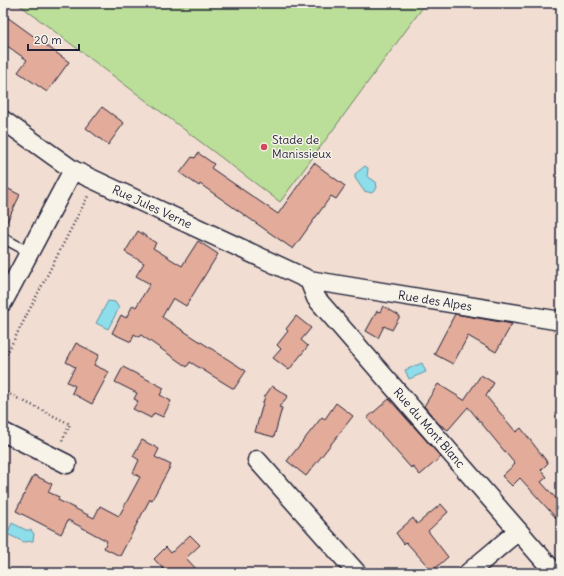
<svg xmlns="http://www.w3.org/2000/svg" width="564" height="576" viewBox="0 0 564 576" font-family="Delius,sans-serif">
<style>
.green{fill:#bbde98;stroke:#6e806a}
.water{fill:#8dddea;stroke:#6292a4}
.building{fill:#e2ab9a;stroke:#22223b}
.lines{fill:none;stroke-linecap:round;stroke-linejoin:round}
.lane-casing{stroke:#22223b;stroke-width:12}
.street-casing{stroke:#22223b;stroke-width:21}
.path{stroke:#22223b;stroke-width:2.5;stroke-dasharray:1 3;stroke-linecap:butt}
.lane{stroke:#f7f3e8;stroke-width:9}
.street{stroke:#f7f3e8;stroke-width:18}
.poi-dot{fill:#d1495b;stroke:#f7f3e8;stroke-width:1.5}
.labels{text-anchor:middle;stroke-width:3;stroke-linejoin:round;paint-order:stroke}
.poi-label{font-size:12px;fill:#22223b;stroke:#f7f3e8;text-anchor:start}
.street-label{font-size:12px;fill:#22223b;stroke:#f7f3e8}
</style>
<rect width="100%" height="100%" fill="#f1ddd1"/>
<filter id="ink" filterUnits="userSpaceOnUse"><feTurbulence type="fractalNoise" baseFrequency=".025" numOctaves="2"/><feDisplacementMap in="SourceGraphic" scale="8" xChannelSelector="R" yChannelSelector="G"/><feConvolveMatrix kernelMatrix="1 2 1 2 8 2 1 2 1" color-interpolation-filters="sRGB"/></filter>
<g filter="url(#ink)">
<path class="green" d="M17,3h409l-146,199z"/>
<g class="water">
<path d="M365,166l3,2 -1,8 9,6 1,6 -5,5 -8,-2 -9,-13v-4z"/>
<path d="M108,301l7,1 4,6 -11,21 -12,-6z"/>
<path d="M422,363l4,9 -17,7 -4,-9z"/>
<path d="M12,523l14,7h5l3,4 -1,7 -9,1 -17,-8z"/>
</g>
<g class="building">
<path d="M3,14l66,48 -22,30 -29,-20 9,-12 -24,-17z"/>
<path d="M102,107l22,16 -16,22 -22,-17z"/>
<path d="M198,153l16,11 -3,4 67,46 36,-51 31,23 -9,13 -5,-3 -38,53 -93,-65 -1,2 -19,-13 12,-16 3,1z"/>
<path d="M3,186l17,9 -17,35z"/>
<path d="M138,231l18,12 -3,5 29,18 16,-25 20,13 -32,52 -13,-8 -11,19 84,54 -12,18 -44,-27 -3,5 -46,-32 -2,2 -5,-3 -3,8 -19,-9 9,-18 5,3 7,-13 3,2 14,-23 -14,-8 8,-13 -19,-11z"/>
<path d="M383,306l17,10 -8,14 -8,-4 -6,12 -12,-7 11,-20 3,1z"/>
<path d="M455,314l57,10 -16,28 -28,-16 -15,28 -19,-10z"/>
<path d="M296,316l15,12 -10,12 7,6 -19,24 -16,-12 8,-9 -4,-4 11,-14 -2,-2z"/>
<path d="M76,343l23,12 -5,10 15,7 -17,32 -20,-11 3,-7 -8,-4 8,-15 -9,-5z"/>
<path d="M123,367l41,21 -4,7 11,6 -8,16 -9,-4 -3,5 -18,-9 5,-8 -4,-2 3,-6 -22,-11z"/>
<path d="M481,375l13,8 -8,13 30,36 5,-4 27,35 -7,7 6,7 -6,5 20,22v12l-4,3 -37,-41 -8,8 -10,-10 13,-12 -47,-57 -20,23 -9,-6 -15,-18 14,-22 26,16z"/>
<path d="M272,386l16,10 -9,11 3,1 -8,29 -19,-5 10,-36z"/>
<path d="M389,399l52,58 -21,18 -8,-9 -1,2 -44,-50z"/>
<path d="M336,403l17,13 -47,60 -19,-15 35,-44 3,2z"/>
<path d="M142,440l17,9 -4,8 16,8 -19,35 -2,-1 -30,57 -16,-8 3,-7 -39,-21 -7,14 -45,-23 18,-36 18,9 -4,8 11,5 -1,3 36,18 6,-12 19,10 21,-39 -7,-4 6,-13 -6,-4z"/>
<path d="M441,504l7,8 -20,19 20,26 -16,14 -26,-29 -2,2 -8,-11 17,-15 4,6z"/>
<path d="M190,535l10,10 -14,13 14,15h-33l-13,-14 12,-12 5,6z"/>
</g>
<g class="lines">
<g class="lane-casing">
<path id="lane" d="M3,238l26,14"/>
</g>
<g class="street-casing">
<g id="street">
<path d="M3,120l70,50 236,110 252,41"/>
<path d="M309,280l7,18 239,275"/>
<path d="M3,302l70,-132"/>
<path d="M3,432l64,32"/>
<path d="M257,460l100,113"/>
<path d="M468,573l50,-42"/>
</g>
</g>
<g class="path">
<path d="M3,361l85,-165"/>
<path d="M3,391l67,33 -9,19"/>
</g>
<use href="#lane" class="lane"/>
<use href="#street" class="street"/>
</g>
</g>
<circle class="poi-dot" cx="264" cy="147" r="4"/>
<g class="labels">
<g class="poi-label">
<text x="272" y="144">Stade de<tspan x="272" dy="14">Manissieux</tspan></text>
</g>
<g class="street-label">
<text transform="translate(152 207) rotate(25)" y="4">Rue Jules Verne</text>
<text transform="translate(435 301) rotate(9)" y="4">Rue des Alpes</text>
<text transform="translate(429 428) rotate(49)" y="4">Rue du Mont Blanc</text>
</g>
</g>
<rect width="564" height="576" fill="none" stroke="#f7f3e8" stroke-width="16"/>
<rect x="8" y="8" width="548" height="560" fill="none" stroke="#22223b" stroke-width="1.5" filter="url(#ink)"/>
<path d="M28 44v6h51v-6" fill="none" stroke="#22223b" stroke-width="2"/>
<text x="34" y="44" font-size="12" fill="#22223b" stroke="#f7f3e8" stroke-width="3" paint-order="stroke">20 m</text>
</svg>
